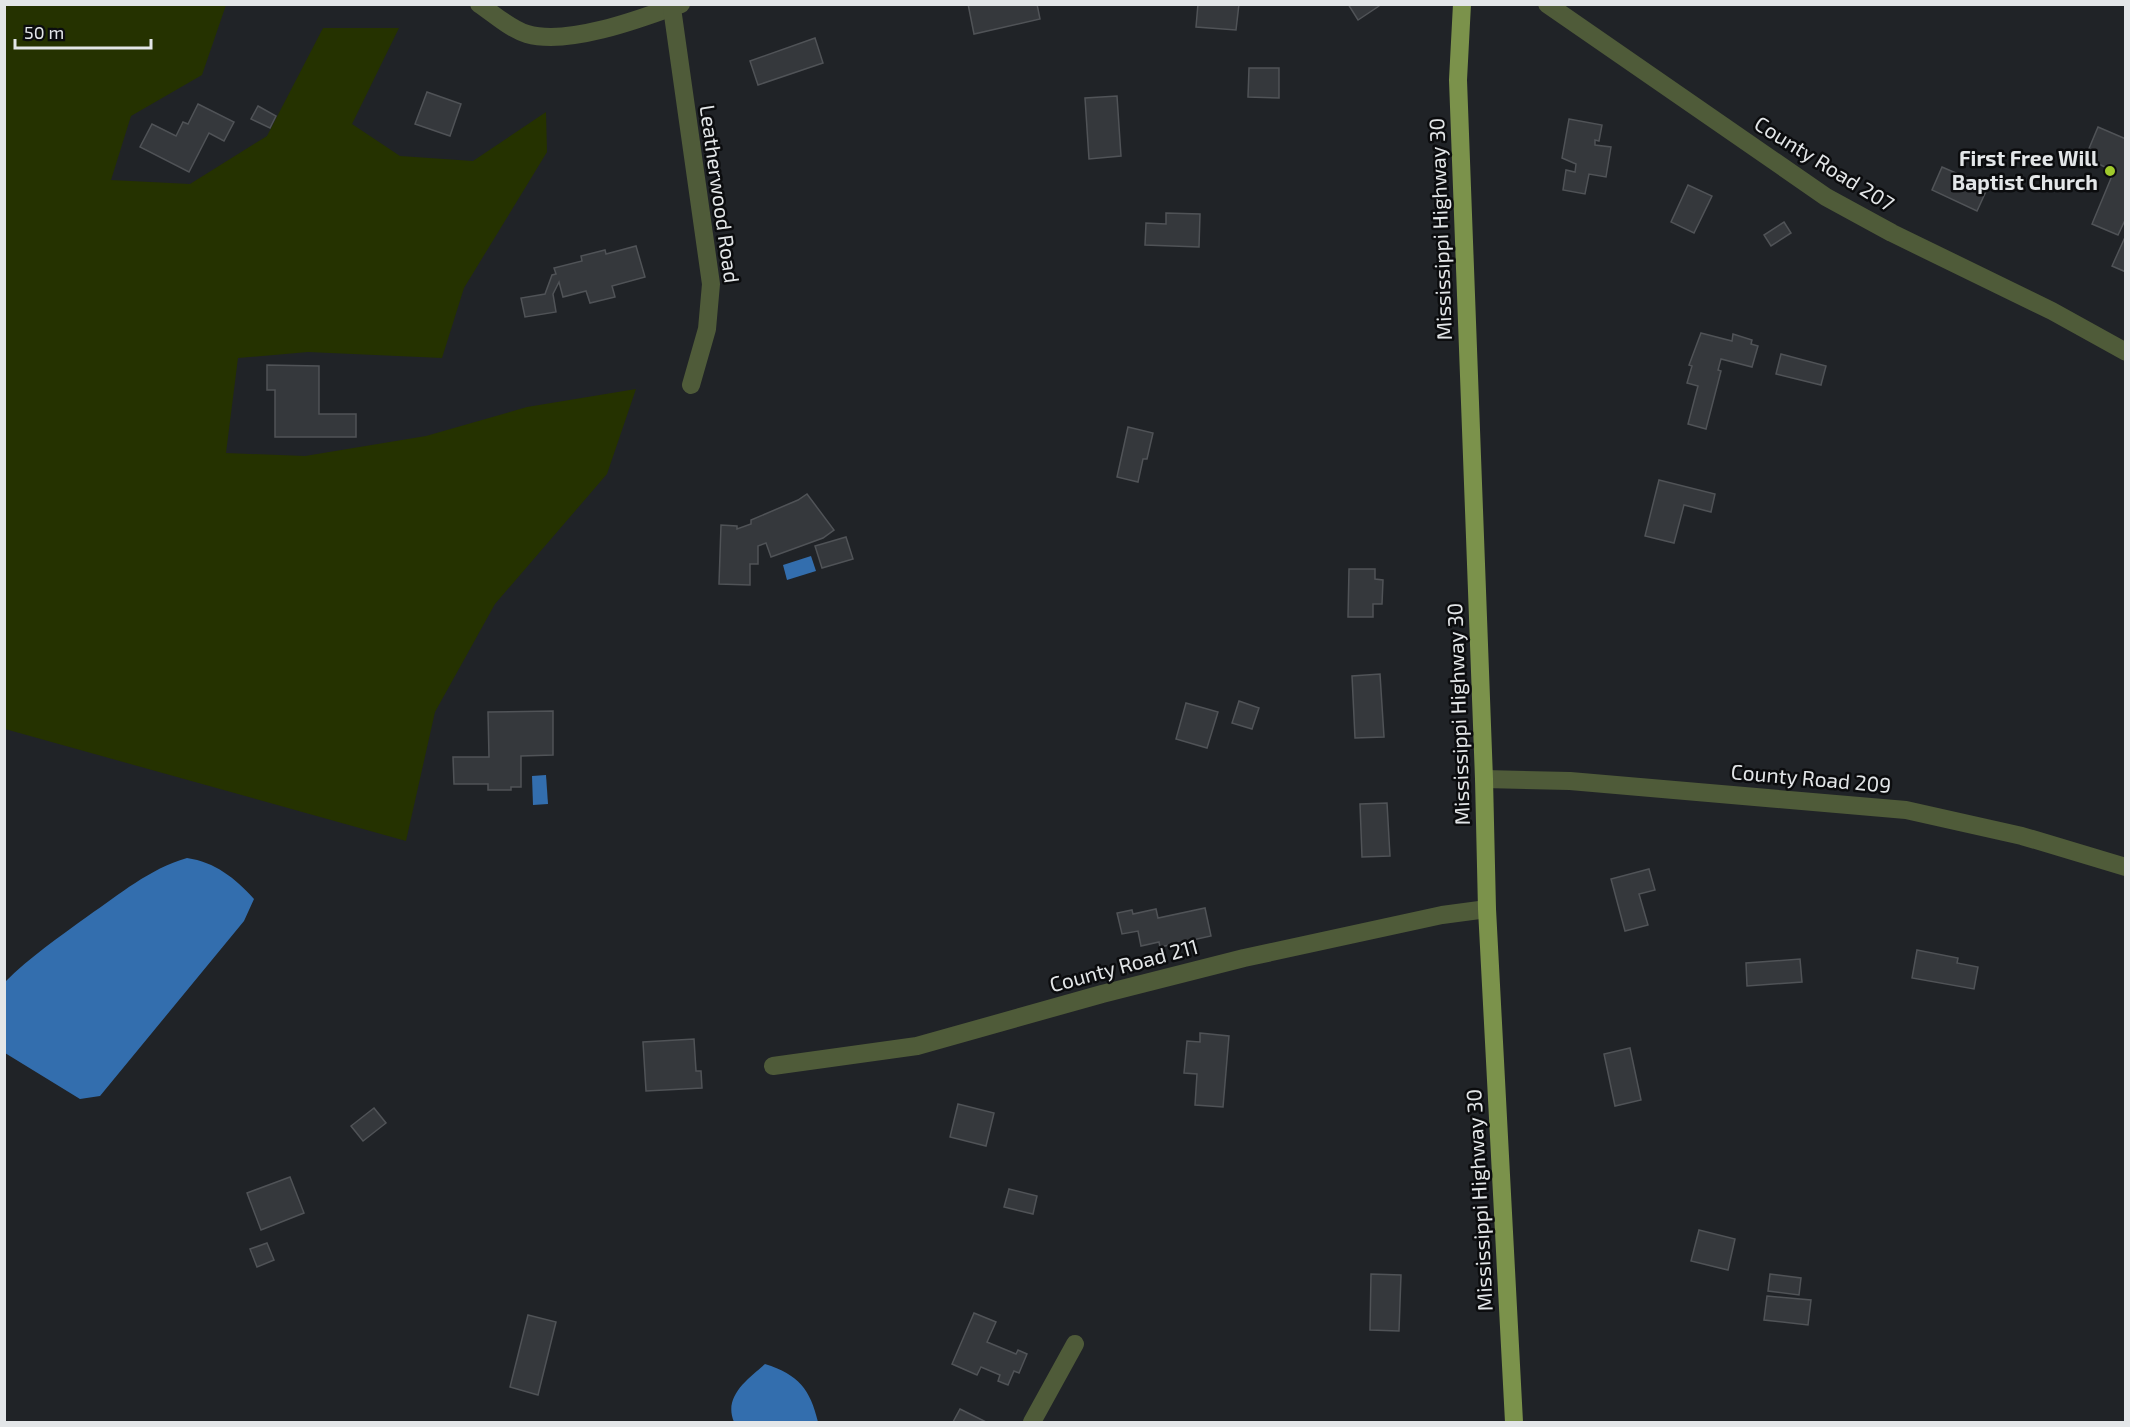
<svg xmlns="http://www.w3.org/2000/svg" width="2130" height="1427" viewBox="0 0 2130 1427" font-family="'Exo 2',sans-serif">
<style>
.green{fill:#253200}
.water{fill:#336eae}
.building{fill:#35383c;stroke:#505357;stroke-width:1.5}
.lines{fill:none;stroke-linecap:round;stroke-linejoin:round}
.minor{stroke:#4f5b39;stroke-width:18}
.major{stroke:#7b924b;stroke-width:18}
.poi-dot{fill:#a0ca2c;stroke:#0b0c0e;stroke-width:2}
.labels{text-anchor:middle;stroke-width:5;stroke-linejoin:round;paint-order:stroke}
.poi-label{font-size:21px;font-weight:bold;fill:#e3e6e8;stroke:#0b0c0e;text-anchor:end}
.street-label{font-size:21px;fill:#e3e6e8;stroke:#0b0c0e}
</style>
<rect width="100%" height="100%" fill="#202327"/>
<path class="green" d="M4,5h222l-24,70 -71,41 -20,64 79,4 77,-48 56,-108h76l-47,96 48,32 73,5 73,-49 1,40 -83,136 -22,70 -134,-6 -70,6 -12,95 79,3 121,-20 101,-29 109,-18 -29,85 -112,130 -60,108 -29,129 -401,-112z"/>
<g class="water">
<path d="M811,556l5,15 -29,9 -4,-15z"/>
<path d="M546,775l2,29 -15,1 -1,-29z"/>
<path d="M187,858c28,4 48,20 67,41l-10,22 -144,175 -20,3 -75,-46v-71c25,-25 54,-45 83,-66 32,-22 61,-47 99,-58z"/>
<path d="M765,1364c34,11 45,25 53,58h-84c-11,-26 14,-43 31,-58z"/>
</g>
<g class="building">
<path d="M968,4h69l3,15 -66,15z"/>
<path d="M1198,4h41l-3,26 -40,-3z"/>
<path d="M1348,4h30l1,2 -21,14z"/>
<path d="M815,38l8,25 -65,22 -8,-24z"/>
<path d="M1249,68h30v30l-31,-1z"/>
<path d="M427,92l34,12 -11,32 -35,-12z"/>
<path d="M1117,96l4,60 -32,3 -4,-61z"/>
<path d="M198,104l36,18 -10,19 -15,-8 -20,39 -49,-25 12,-23 24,12 7,-14 5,2z"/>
<path d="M258,106l18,10 -6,12 -19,-9z"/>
<path d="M1569,119l33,6 -3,16 -4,-1v5l16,2 -5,30 -17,-3 -4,20 -22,-4 3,-20 9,2 1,-8 -14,-6z"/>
<path d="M2098,127l28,12v79l-8,17 -26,-11 22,-53 -29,-13z"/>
<path d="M1942,167l46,20 -11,24 -45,-21z"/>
<path d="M1688,185l24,11 -18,37 -23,-11z"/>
<path d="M1166,213l34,1 -1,33 -54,-2 1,-22 20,1z"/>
<path d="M1784,222l7,11 -20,13 -7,-11z"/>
<path d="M2126,235v37l-14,-6z"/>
<path d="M636,246l9,31 -33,9 3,11 -25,6 -4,-12 -23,6 -4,-15 -6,12 3,18 -31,5 -4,-19 24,-4 7,-19 4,-1 -2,-6 28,-7 -1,-5 24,-6 1,4z"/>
<path d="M1701,333l31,8 1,-7 19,6 -1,4 7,2 -6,21 -31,-8 -3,11 3,1 -15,58 -18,-5 10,-38 -11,-3 5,-17 -3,-1z"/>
<path d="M1781,354l45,12 -5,19 -45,-11z"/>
<path d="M267,365l52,1v48h37v23h-81v-47h-8z"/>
<path d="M1128,427l25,6 -6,26h-4l-5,23 -21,-5z"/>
<path d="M1659,480l56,14 -4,18 -27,-7 -10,38 -29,-7z"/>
<path d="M807,494l27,36 -11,8 -52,19 -5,-14 -8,3v18h-8v21l-31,-1 2,-59 16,1v3l14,-5v-4l47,-20z"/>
<path d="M846,537l7,22 -31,9 -7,-22z"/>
<path d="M1349,569h26v10l8,1 -1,24h-9v13h-25z"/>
<path d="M1380,674l4,63 -29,1 -3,-62z"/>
<path d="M1239,701l20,7 -7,21 -20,-6z"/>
<path d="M1186,703l32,9 -11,36 -31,-9z"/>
<path d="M553,711v44l-32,1v31h-10v3h-23v-6h-34l-1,-27h36l-1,-45z"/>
<path d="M1387,803l3,53 -28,1 -2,-53z"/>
<path d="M1649,869l6,21 -16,4 9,31 -23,6 -14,-52z"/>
<path d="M1205,908l6,28 -51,11 -1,-5 -18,4 -3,-15 -16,3 -5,-21 15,-3 1,4 23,-5 2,9z"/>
<path d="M1917,950l41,8 -1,5 21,4 -4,22 -62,-11z"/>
<path d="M1800,959l2,23 -55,4 -1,-23z"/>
<path d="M1200,1033l29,3 -6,71 -28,-2 2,-31 -13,-1 3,-32 13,1z"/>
<path d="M694,1039l2,32h5l1,17 -56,3 -3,-49z"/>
<path d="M1630,1048l11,52 -26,6 -11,-52z"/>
<path d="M958,1104l36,9 -8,33 -36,-9z"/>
<path d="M374,1108l12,15 -23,18 -12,-15z"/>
<path d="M290,1177l14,36 -43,17 -14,-37z"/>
<path d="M1009,1189l28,7 -4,18 -29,-7z"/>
<path d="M1699,1230l36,9 -7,31 -37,-9z"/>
<path d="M267,1243l7,17 -17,7 -7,-18z"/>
<path d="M1371,1274l30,1 -2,56 -29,-1z"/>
<path d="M1770,1274l31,4 -2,17 -31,-4z"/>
<path d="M1767,1296l44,4 -3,25 -44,-5z"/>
<path d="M974,1313l22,9 -9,20 29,12 2,-4 9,4 -8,19 -5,-2 -6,14 -10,-4 2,-6 -19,-8 -4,8 -25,-11z"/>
<path d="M528,1315l28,7 -18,73 -28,-8z"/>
<path d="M960,1409l26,13h-33z"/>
</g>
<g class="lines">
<g class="minor">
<path d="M479,4c15,10 31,25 48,30 41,12 113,-15 154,-30"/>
<path d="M1547,4l279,193 66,36 160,78 74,41"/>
<path d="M672,8l39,276 -4,45 -16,56"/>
<path d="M1484,779l86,2 336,29 116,26 104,31"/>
<path d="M773,1066l144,-20 185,-52 142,-36 198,-43 45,-6"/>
<path d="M1032,1422l43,-78"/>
</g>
<path class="major" d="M1462,4l-4,76 26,699 3,130 27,513"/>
</g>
<circle class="poi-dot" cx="2110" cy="171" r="6"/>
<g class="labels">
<g class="poi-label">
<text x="2098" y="166">First Free Will<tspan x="2098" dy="24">Baptist Church</tspan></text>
</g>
<g class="street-label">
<text transform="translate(1824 164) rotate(32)" y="7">County Road 207</text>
<text transform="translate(719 194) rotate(82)" y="7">Leatherwood Road</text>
<text transform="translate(1441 229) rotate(-92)" y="7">Mississippi Highway 30</text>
<text transform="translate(1459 714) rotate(-92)" y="7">Mississippi Highway 30</text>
<text transform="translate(1811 779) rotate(5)" y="7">County Road 209</text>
<text transform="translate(1124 966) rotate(-15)" y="7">County Road 211</text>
<text transform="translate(1480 1200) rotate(-93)" y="7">Mississippi Highway 30</text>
</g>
</g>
<rect width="2130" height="1427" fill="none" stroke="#e3e6e8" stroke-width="12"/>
<path d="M15 39v9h136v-9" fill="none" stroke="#e3e6e8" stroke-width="3"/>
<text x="24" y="39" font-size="18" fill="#e3e6e8" stroke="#0b0c0e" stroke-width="4.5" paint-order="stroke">50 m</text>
</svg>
